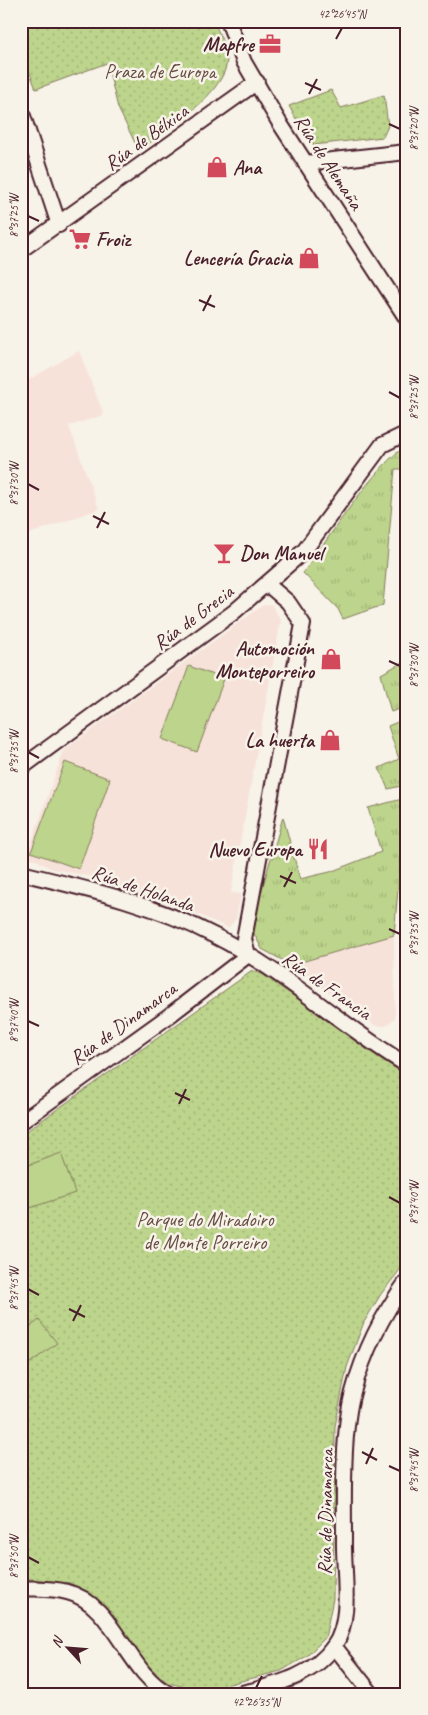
<svg xmlns="http://www.w3.org/2000/svg" width="428" height="1715" viewBox="0 0 428 1715" font-family="Caveat,sans-serif">
<style>
.built{fill:#f7e2da}
.grass{fill:url(#grass-tufts);stroke:#837a5b}
.park{fill:url(#park-dots);stroke:#837a5b}
.garden{fill:#bcd48b;stroke:#837a5b}
.lines{fill:none;stroke-linecap:round;stroke-linejoin:round}
.minor-casing{stroke:#4a1f2b;stroke-width:18}
.minor{stroke:#f7f3e8;stroke-width:14}
.ticks{fill:none;stroke:#4a1f2b;stroke-width:2}
.labels{text-anchor:middle;stroke-width:5;stroke-linejoin:round;paint-order:stroke}
.poi-label{font-size:20px;font-weight:bold;fill:#4a1f2b;stroke:#f7f3e8;text-anchor:end}
.park-label{font-size:20px;fill:#664c43;stroke:#f7f3e8}
.street-label{font-size:20px;fill:#4a1f2b;stroke:#f7f3e8}
.neatline{fill:none;stroke:#4a1f2b;stroke-width:2}
.ticks-label{font-size:12px;text-anchor:middle;fill:#4a1f2b}
</style>
<defs>
<pattern id="grass-tufts" width="24" height="20" patternUnits="userSpaceOnUse" patternTransform="scale(1.25)"><rect width="24" height="20" fill="#bcd48b"/><path d="M3 7l-1-3M5 7V3M7 7l1-3M15 17l-1-3M17 17v-4M19 17l1-3" fill="none" stroke="#a3b678"/></pattern>
<pattern id="park-dots" width="8" height="8" patternUnits="userSpaceOnUse" patternTransform="scale(1.25)"><rect width="8" height="8" fill="#bcd48b"/><path d="M2 2h.1M6 6h.1" fill="none" stroke="#a3b678" stroke-width="1.8" stroke-linecap="round"/></pattern>
</defs>
<rect width="100%" height="100%" fill="#f7f3e8"/>
<filter id="ink" filterUnits="userSpaceOnUse"><feTurbulence type="fractalNoise" baseFrequency=".02" numOctaves="2"/><feDisplacementMap in="SourceGraphic" scale="10" xChannelSelector="R" yChannelSelector="G"/><feConvolveMatrix kernelMatrix="1 2 1 2 8 2 1 2 1" color-interpolation-filters="sRGB"/></filter>
<g filter="url(#ink)">
<g class="built">
<path d="M79,351l25,64 -35,11 30,83 -78,28v-153z"/>
<path d="M271,604l10,16 -50,273 10,1 -5,25 -8,9 -55,-25 -80,-26 -41,-8 -25,-14 37,-105 199,-145z"/>
<path d="M394,935l1,83 -9,8h-10l-85,-61z"/>
</g>
<g class="grass">
<path d="M407,446v23h-12l-12,136 -40,14 -5,-10 -35,-36c22,-29 75,-113 104,-127z"/>
<path d="M407,660v46l-16,6 -10,-38z"/>
<path d="M407,718l-2,67 -17,4 -9,-21 20,-9 -11,-33z"/>
<path d="M406,798l-12,137 -103,30 -29,-16 -10,-19 7,-31 24,-82 17,62 30,-7 51,-20 -13,-44z"/>
</g>
<g class="park">
<path d="M21,21h193c4,11 12,25 13,37 1,35 -63,73 -88,93l-21,-43 -11,-45 -71,26 -15,-39z"/>
<path d="M331,90l10,18 43,-13 4,31 -5,11 -69,8 -7,-6 -18,-33z"/>
<path d="M252,971l10,3 137,96v9l8,10v172l-26,33 -17,28 -17,45 -12,59 -2,173 -8,39 -18,18 -26,15 -79,20 -34,-8 -23,-20 -23,-34 -26,-30 -26,-16 -49,-5v-443z"/>
</g>
<g class="garden">
<path d="M189,666l35,13 -27,73 -35,-13z"/>
<path d="M65,762l45,17 -31,90 -48,-17z"/>
<path d="M61,1153l14,40 -54,18v-43z"/>
<path d="M39,1320l18,23 -35,26 -1,-35z"/>
</g>
<g class="lines">
<g class="minor-casing">
<g id="minor">
<path d="M228,21l16,41 35,60 128,197"/>
<path d="M23,116l36,109"/>
<path d="M305,163l102,-11"/>
<path d="M21,250l236,-168"/>
<path d="M21,768l213,-156 70,-61 78,-106 25,-12"/>
<path d="M21,873c67,16 133,31 194,63 70,35 126,90 192,129"/>
<path d="M248,955l-4,-16 59,-315 -15,-22 -21,-18"/>
<path d="M21,1122l149,-107 78,-60"/>
<path d="M21,1588c15,1 32,0 46,4 47,11 59,80 102,102"/>
<path d="M334,1646l38,48"/>
<path d="M239,1694c34,-9 73,-16 95,-48 19,-26 9,-75 10,-107 0,-43 -2,-106 9,-147 11,-41 29,-77 54,-111"/>
</g>
</g>
<use href="#minor" class="minor"/>
</g>
</g>
<path class="ticks" d="M336,39l6,-11M305,83l16,7M309,94l8,-15M389,124l11,5M28,216l11,5M199,300l16,7M203,311l8,-16M389,392l11,6M28,484l11,6M93,516l16,8M97,528l8,-16M389,661l11,5M28,752l11,6M280,876l16,7M284,887l8,-15M389,929l11,5M28,1021l11,5M175,1093l15,7M179,1104l7,-15M389,1197l11,6M28,1289l11,6M69,1309l16,8M73,1321l8,-16M362,1452l15,8M366,1464l7,-16M389,1466l11,5M28,1557l11,6M256,1688l6,-12"/>
<defs>
<g id="office-bare" transform="scale(1.725)"><path d="M-6-3h4V-5.5h4V-3h4V5H-6ZM-1-4.5V-3h2v-1.5ZM-6 0V1H6V0Z" fill="#d1495b" stroke="#f7f3e8" stroke-width="2.5" paint-order="stroke"/></g>
<g id="shop-bare" transform="scale(1.725)"><path d="M-5-2.5h2.3a2.7 3.5 0 0 1 5.4 0H5L5.5 6h-11ZM-1.5-2.5h3a1.5 2.3 0 0 0-3 0Z" fill="#d1495b" stroke="#f7f3e8" stroke-width="2.5" paint-order="stroke"/></g>
<g id="supermarket-bare" transform="scale(1.725)"><path d="M-6-5.5h2.5l.6 2H6L4.5 2H-2.5L-4.4-4H-6ZM-1.5 3.2a1.3 1.3 0 1 0 .1 0ZM3 3.2a1.3 1.3 0 1 0 .1 0Z" fill="#d1495b" stroke="#f7f3e8" stroke-width="2.5" paint-order="stroke"/></g>
<g id="bar-bare" transform="scale(1.725)"><path d="M-6-5H6L.8 .8V4.5H3.5V6h-7V4.5H-.8V.8Z" fill="#d1495b" stroke="#f7f3e8" stroke-width="2.5" paint-order="stroke"/></g>
<g id="restaurant-bare" transform="scale(1.725)"><path d="M-5-6h1v4h1v-4h1v4h1v-4h1v5L-1.5 .5V6h-2V.5L-5-1ZM5-6V6H3V1.5H1.5Q1.5-4 5-6Z" fill="#d1495b" stroke="#f7f3e8" stroke-width="2.5" paint-order="stroke"/></g>
</defs>
<g fill-rule="evenodd">
<use href="#office-bare" x="270" y="44"/>
<use href="#shop-bare" x="217" y="167"/>
<use href="#supermarket-bare" x="80" y="239"/>
<use href="#shop-bare" x="309" y="258"/>
<use href="#bar-bare" x="224" y="553"/>
<use href="#shop-bare" x="331" y="659"/>
<use href="#shop-bare" x="330" y="740"/>
<use href="#restaurant-bare" x="318" y="849"/>
</g>
<g class="labels">
<g class="poi-label">
<text x="254" y="51">Mapfre</text>
<text x="233" y="174" text-anchor="start">Ana</text>
<text x="96" y="246" text-anchor="start">Froiz</text>
<text x="292" y="265">Lencería Gracia</text>
<text x="240" y="560" text-anchor="start">Don Manuel</text>
<text x="314" y="655">Automoción<tspan x="314" dy="23">Monteporreiro</tspan></text>
<text x="314" y="747">La huerta</text>
<text x="302" y="856">Nuevo Europa</text>
</g>
<g class="park-label">
<text x="160" y="78">Praza de Europa</text>
<text x="205" y="1226">Parque do Miradoiro<tspan x="205" dy="23">de Monte Porreiro</tspan></text>
</g>
<g class="street-label">
<text transform="translate(146 137) rotate(-36)" y="7">Rúa de Bélxica</text>
<text transform="translate(329 162) rotate(57)" y="7">Rúa de Alemaña</text>
<text transform="translate(193 617) rotate(-37)" y="7">Rúa de Grecia</text>
<text transform="translate(143 888) rotate(19)" y="7">Rúa de Holanda</text>
<text transform="translate(327 985) rotate(35)" y="7">Rúa de Francia</text>
<text transform="translate(123 1023) rotate(-36)" y="7">Rúa de Dinamarca</text>
<text transform="translate(325 1512) rotate(-89)" y="7">Rúa de Dinamarca</text>
</g>
</g>
<rect width="428" height="1715" fill="none" stroke="#f7f3e8" stroke-width="55"/>
<g transform="translate(68 1648) rotate(296)" stroke="#f7f3e8" stroke-width="4" paint-order="stroke">
<path d="M0-4L9 19L0 12L-9 19Z" fill="#4a1f2b"/>
<text y="-8" font-size="14" font-weight="bold" text-anchor="middle" fill="#4a1f2b">N</text>
</g>
<rect x="28" y="28" width="372" height="1660" class="neatline"/>
<g class="ticks-label">
<text x="342" y="18">42°26'45"N</text>
<text transform="translate(414 129) rotate(-90)" y="4">8°37'20"W</text>
<text transform="translate(14 216) rotate(-90)" y="4">8°37'25"W</text>
<text transform="translate(414 398) rotate(-90)" y="4">8°37'25"W</text>
<text transform="translate(14 484) rotate(-90)" y="4">8°37'30"W</text>
<text transform="translate(414 666) rotate(-90)" y="4">8°37'30"W</text>
<text transform="translate(14 752) rotate(-90)" y="4">8°37'35"W</text>
<text transform="translate(414 934) rotate(-90)" y="4">8°37'35"W</text>
<text transform="translate(14 1021) rotate(-90)" y="4">8°37'40"W</text>
<text transform="translate(414 1203) rotate(-90)" y="4">8°37'40"W</text>
<text transform="translate(14 1289) rotate(-90)" y="4">8°37'45"W</text>
<text transform="translate(414 1471) rotate(-90)" y="4">8°37'45"W</text>
<text transform="translate(14 1557) rotate(-90)" y="4">8°37'50"W</text>
<text x="256" y="1706">42°26'35"N</text>
</g>
</svg>
